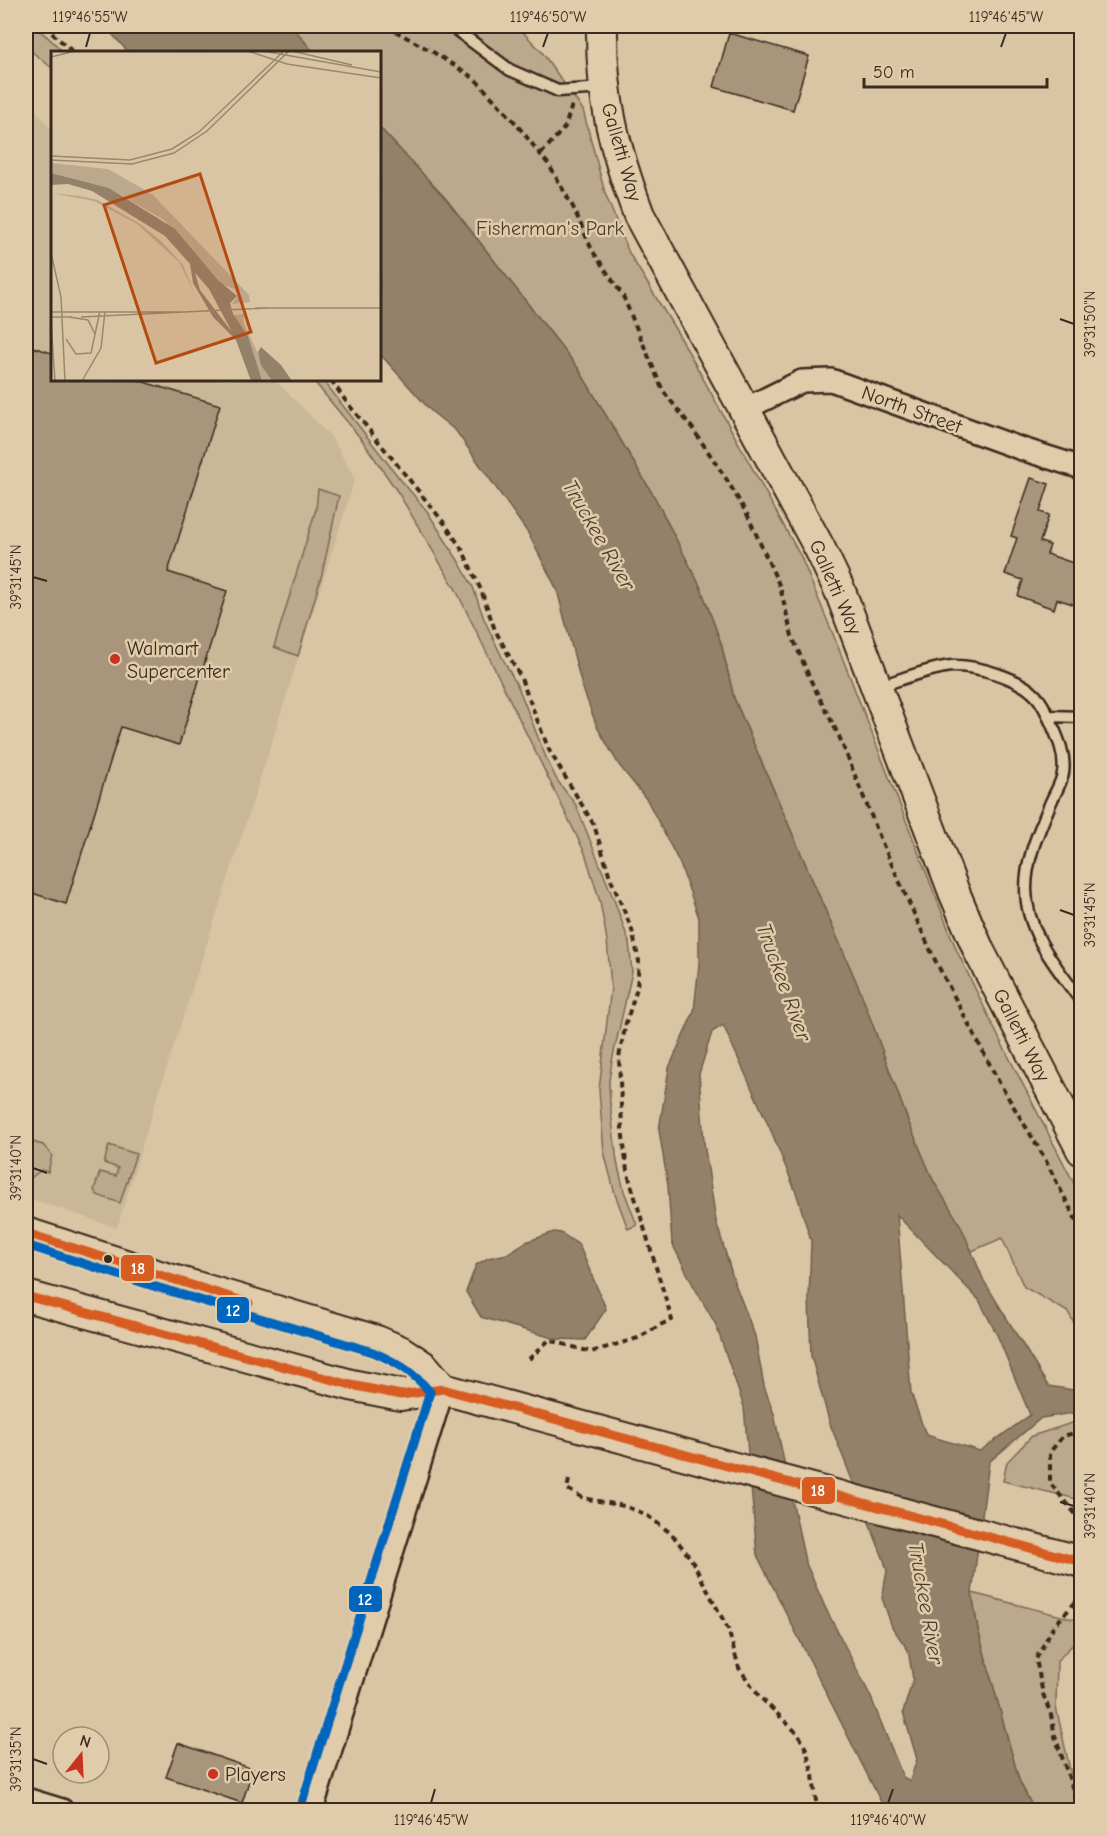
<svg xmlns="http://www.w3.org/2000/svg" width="1107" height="1836" viewBox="0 0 1107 1836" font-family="'Comic Neue',sans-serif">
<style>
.built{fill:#cab798}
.green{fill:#bca88c;stroke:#7c6955;stroke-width:1.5}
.water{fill:#94816a;stroke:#705e4c;stroke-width:1.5;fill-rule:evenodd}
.building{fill:#a8957b;stroke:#3b2a1e;stroke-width:1.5}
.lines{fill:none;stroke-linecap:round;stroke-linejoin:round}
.lane-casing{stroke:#3b2a1e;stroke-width:15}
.street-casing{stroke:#3b2a1e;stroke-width:26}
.secondary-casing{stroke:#3b2a1e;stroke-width:34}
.path{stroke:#3b2a1e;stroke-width:4;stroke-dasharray:6 4.5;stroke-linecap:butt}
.lane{stroke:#e0cbaa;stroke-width:10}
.street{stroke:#e0cbaa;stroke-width:21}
.secondary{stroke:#e0cbaa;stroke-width:30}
.bus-1-casing{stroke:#e0cbaa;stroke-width:14}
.bus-2-casing{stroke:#e0cbaa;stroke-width:14}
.bus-1{stroke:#d75c21;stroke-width:9}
.bus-2{stroke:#0065bd;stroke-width:9}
.ticks{fill:none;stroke:#3b2a1e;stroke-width:2}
.poi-dot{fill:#c8321e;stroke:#e0cbaa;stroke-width:2}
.bus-dot{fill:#3b2a1e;stroke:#e0cbaa;stroke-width:2}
.labels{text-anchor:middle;stroke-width:5;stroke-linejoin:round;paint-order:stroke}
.street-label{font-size:20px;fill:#3b2a1e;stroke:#e0cbaa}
.park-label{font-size:20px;fill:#4e3d2e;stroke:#e0cbaa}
.poi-label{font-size:20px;fill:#3b2a1e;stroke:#e0cbaa;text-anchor:start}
.water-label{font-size:21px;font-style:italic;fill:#4d3b2d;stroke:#e0cbaa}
.inset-road{fill:none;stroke:#9a876e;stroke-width:1.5}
.view{fill:#b44b11;fill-opacity:0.15;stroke:#b44b11;stroke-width:3}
.inset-edge{fill:none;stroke:#3b2a1e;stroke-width:3}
.line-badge{stroke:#e0cbaa;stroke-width:2}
.badge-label{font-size:16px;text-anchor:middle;font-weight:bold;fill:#fff}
.neatline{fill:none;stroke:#3b2a1e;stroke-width:2}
.ticks-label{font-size:15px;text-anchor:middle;fill:#3b2a1e}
</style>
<rect width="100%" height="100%" fill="#d9c5a4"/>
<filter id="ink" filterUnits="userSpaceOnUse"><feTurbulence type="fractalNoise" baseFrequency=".0167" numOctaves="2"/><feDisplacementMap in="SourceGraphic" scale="12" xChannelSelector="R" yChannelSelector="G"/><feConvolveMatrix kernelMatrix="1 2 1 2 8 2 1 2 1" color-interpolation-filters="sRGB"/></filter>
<g filter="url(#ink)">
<path class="built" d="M26,99l26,31v250h223l57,58 23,41 -102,322 -99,306 -37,121 -91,-31z"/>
<g class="green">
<path d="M26,26c13,0 28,17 37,26h-11v16l-26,-21z"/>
<path d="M292,26h225l24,25 42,59 22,83 24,60 54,89 118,215 34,82 122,312 43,89 81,157v139l-13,-24 -44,-25 -22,-49 -30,13 -39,-71 -25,-59 -47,-128 -127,-295 -13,-55 -21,-57 -45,-88 -77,-130 -132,-169 -66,-71v-76h-67z"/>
<path d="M313,380h10l77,99 27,32 32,51 14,25 11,32 19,40 16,30 28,71 10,20 19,25 40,100 13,37 3,30 -20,89 -3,20 1,22 7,59 7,29 13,34 -9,4 -13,-35 -11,-42 -5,-62 12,-103 -4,-47 -7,-38 -15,-49 -130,-265 -56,-94 -37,-54z"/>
<path d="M318,489l21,7 -17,78 -24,82 -24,-9 42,-138z"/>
<path d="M26,1140l17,5 9,10 -4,17 -7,-2 -13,10 -2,-1z"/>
<path d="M109,1145l27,9 -16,49 -23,-8 -3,-5 6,-18 16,4 2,-8 -14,-5z"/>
<path d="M1081,1420v80l-78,-19 4,-19 25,-26z"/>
<path d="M972,1593l109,28v15l-24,25 -1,46 23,103h-45l-15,-30 -41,-150z"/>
</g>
<g class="water">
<path d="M105,26h187l21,26h-185z"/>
<path d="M380,128l66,71 132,169 77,130 45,88 21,57 13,55 127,295 47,128 25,59 28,46 23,55 64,105 25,4 7,22 -39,6 -52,44 -17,131 6,37 41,150 15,30h-149l-128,-255 -13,-148 -28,-82 -23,-40 -21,-42 -4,-57 -9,-56 10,-62 25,-57 5,-47v-46l-19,-54 -33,-64 -28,-35 -22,-38 -15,-41 -25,-96 -29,-57 -72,-102 -25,-20 -51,-57zM723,1025l49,108 25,62 14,46 -2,58 2,57 19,68 54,136 3,11 -5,27 10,29 16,23 5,29 -10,33 14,47 -7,22 -7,-4 -33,-82 -45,-88 -20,-46 -31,-147 -10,-28 -9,-50 -21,-55 -18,-60 -12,-78 -5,-69 13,-42zM897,1215l82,85 19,37 32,78 -50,36 -54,-16 -15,-42z"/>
<path d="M554,1232l7,1 18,12 27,64 -21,31 -29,-1 -75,-22 -15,-25 10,-27 12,-7 19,-4 19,-12z"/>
</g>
<g class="building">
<path d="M729,33l80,23 -16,54 -79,-23z"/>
<path d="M26,345l26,8v27h85l83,25 -52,167 59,19 -48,154 -58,-18 -55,177 -40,-13z"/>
<path d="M1031,478l18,6 -9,28 9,3 -9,27 10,3 -3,9 35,12v41l-25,-8 -3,10 -36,-13 5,-16 -18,-6 12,-36 -6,-2z"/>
<path d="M178,1743l75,26 -11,34 -76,-26z"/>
</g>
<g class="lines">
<g class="lane-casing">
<g id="lane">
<path d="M451,26l59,44 48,21 46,-3"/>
<path d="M877,687c23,-7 52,-19 75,-21 24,-1 68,12 84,30 6,6 11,17 14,24 7,16 16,34 13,53 -1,9 -8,20 -12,29 -12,29 -25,56 -25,87 0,44 31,79 56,113"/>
<path d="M1048,716l34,1"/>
</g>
</g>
<g class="street-casing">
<g id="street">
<path d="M745,409l57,-28 29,-1 188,68 63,20"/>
<path d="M26,1799l36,11"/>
<path d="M312,1810l131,-421"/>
</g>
</g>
<g class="secondary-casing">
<g id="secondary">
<path d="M602,26c-1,71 12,122 37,189l181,334 20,42 114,301 25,59 103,199"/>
<path d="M26,1233l130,42 221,66 23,10 24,16 19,22"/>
<path d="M26,1296l325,89 50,10 42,-6 639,173"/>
</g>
</g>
<g class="path">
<path d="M44,26l29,26"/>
<path d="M386,26l47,26 42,27 38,41 36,45 24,42 19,43 31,46 40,95 30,38 34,51 20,34 33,73 12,49 19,45 28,55 44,109 51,113 66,126 44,73 38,75"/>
<path d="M541,154l24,-27 7,-22"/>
<path d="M331,380l14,20 100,124 18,27 18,39 14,40 25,46 29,74 45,75 16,52 22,53 7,31 -2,27 -11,35 -7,34 3,71 5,43 45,149 -10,4 -24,14 -47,14 -42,-12 -20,19"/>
<path d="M1082,1431l-19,5 -13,16v31l32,39"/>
<path d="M569,1480l-2,9 16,9 41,8 21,8 27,20 19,25 37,70 11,39 20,28 40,39 7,14 7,26 4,35"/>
<path d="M1077,1810l-3,-17 -19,-57 -4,-21 -8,-21 -7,-35 17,-32 29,-32"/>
</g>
<use href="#lane" class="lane"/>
<use href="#street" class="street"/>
<use href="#secondary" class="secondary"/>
<g class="bus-1-casing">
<g id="bus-1">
<path d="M26,1233l223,70"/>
<path d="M26,1296l325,89 50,10 42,-6 639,173"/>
</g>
</g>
<g class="bus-2-casing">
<path id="bus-2" d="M26,1245l127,41 220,66c25,11 39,19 57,40l-129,414"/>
</g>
<use href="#bus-1" class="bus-1"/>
<use href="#bus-2" class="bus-2"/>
</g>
</g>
<path class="ticks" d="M86,47l4,-14M543,47l5,-14M1001,47l5,-14M1060,319l14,5M33,577l14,4M1060,910l14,5M33,1168l14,5M1060,1502l14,4M33,1759l14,5M431,1803l4,-14M888,1803l5,-14"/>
<g class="poi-dot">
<circle cx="115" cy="659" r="6"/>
<circle cx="213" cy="1774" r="6"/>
</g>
<circle class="bus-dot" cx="108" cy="1259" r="5"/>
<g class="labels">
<g class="street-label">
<text transform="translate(622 152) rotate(74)" y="7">Galletti Way</text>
<text transform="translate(912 409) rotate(20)" y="7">North Street</text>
<text transform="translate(836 587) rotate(66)" y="7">Galletti Way</text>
<text transform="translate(1022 1035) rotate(63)" y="7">Galletti Way</text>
</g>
<g class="park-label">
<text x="550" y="235">Fisherman's Park</text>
</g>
<g class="poi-label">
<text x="127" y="655">Walmart<tspan x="127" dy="23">Supercenter</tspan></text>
<text x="225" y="1781">Players</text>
</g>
<g class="water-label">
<text transform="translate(599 535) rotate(60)" y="7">Truckee River</text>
<text transform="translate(784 982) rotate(70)" y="7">Truckee River</text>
<text transform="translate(926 1603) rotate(80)" y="7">Truckee River</text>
</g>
</g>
<g transform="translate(51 51)">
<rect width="330" height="330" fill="#d9c5a4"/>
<path d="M0,112l57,6 44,25 97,101 1,7 -18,2 6,-8 -3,-7 -12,-4 -59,-65 -55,-32 -58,-15zM0,142l29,3 18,4 42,24 22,18 21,23 11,27 -15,-30 -42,-38 -43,-23zM193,263l-1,8 28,59h-10l-13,-45 -15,-21z" fill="#bca88c"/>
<path d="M0,122l58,15 66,41 43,51 19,16 -7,7 3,11 15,22 14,45h-11l-15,-41 -23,-23 -20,-34 -3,-19 -25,-28 -73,-45 -24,-7 -17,1zM144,222l14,16 23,43 -32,-42zM210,296l20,18 11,16h-20l-11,-16 -3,-13z" fill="#94816a" fill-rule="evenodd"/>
<path class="inset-road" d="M197,0l39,13 94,14M212,0l118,21M241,0l60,14M0,6l24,-6M0,105l79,4 42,-11 27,-17 85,-81M0,109l81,4 42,-11 33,-22 82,-80M0,202l10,44 4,84M204,257h126M0,261h130M0,266h21M18,266l19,3 7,14M30,266l188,-9M0,272l4,58M15,288l10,15 15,-1 9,-42M31,330l19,-33 4,-37"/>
<path class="view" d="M149,123l51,158 -95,31 -52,-158z"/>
<rect width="330" height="330" class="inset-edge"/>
</g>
<g class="line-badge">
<rect x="120" y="1254" width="35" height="28" rx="6" fill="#d75c21"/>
<rect x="216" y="1296" width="34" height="28" rx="6" fill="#0065bd"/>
<rect x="801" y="1476" width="35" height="29" rx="6" fill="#d75c21"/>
<rect x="348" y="1585" width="35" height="28" rx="6" fill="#0065bd"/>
</g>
<g class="badge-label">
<text x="138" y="1274">18</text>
<text x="233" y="1316">12</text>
<text x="818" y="1496">18</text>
<text x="365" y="1605">12</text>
</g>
<rect width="1107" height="1836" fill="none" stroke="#e0cbaa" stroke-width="66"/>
<g transform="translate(81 1755) rotate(18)"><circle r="28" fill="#e0cbaa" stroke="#9e8b72" stroke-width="1.5"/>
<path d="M0-4.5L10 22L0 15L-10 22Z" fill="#c8321e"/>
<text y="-9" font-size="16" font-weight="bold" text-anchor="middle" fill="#3b2a1e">N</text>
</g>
<path d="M864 78v9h183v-9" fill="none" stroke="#3b2a1e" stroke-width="3"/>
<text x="873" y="78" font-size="18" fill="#3b2a1e" stroke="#e0cbaa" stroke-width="4.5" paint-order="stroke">50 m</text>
<rect x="33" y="33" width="1041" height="1770" class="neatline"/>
<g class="ticks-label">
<text x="90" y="22">119°46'55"W</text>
<text x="548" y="22">119°46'50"W</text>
<text x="1006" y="22">119°46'45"W</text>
<text transform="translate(1090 324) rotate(-90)" y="5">39°31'50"N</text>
<text transform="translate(16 577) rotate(-90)" y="5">39°31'45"N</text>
<text transform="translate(1090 915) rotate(-90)" y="5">39°31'45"N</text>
<text transform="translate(16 1168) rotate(-90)" y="5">39°31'40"N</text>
<text transform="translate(1090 1506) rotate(-90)" y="5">39°31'40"N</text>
<text transform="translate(16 1759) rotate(-90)" y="5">39°31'35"N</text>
<text x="431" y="1825">119°46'45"W</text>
<text x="888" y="1825">119°46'40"W</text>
</g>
</svg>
